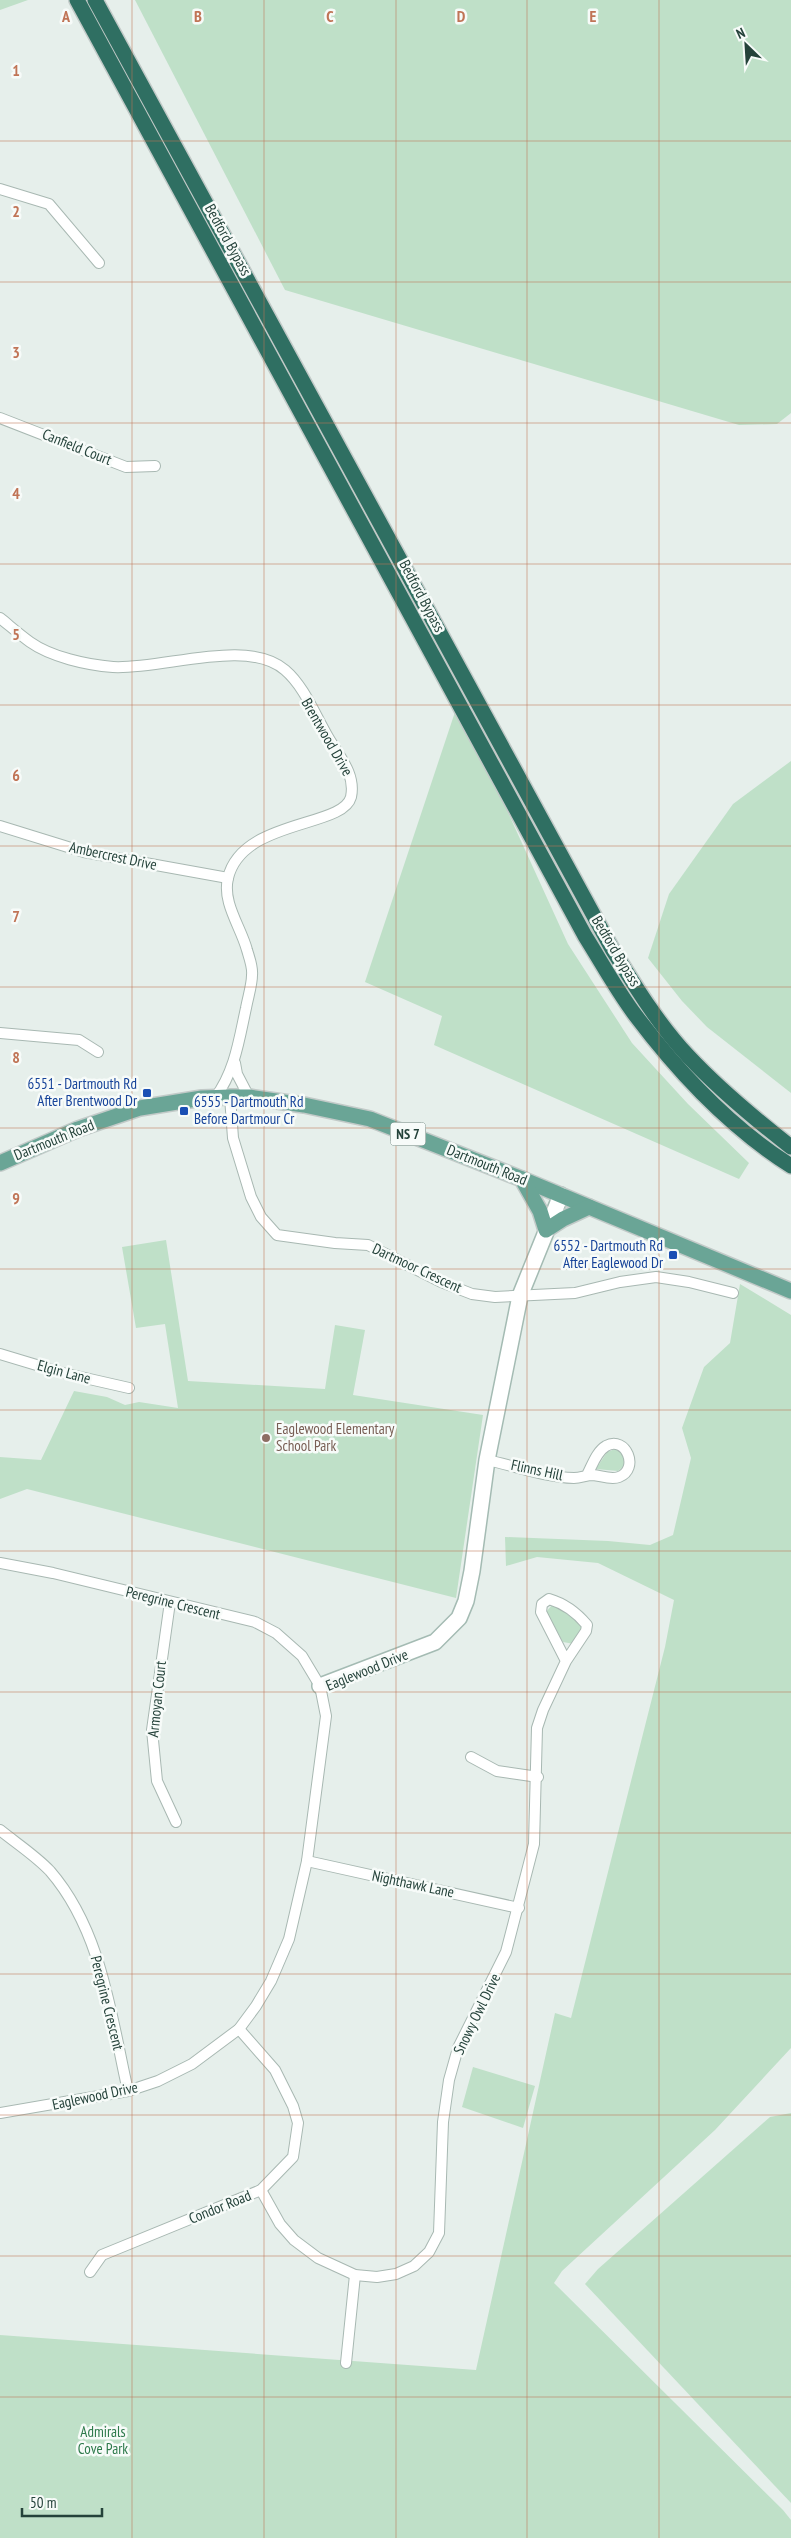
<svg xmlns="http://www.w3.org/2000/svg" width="791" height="2538" viewBox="0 0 791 2538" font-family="'PT Sans Narrow',sans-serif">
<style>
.green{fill:#bfe0c8}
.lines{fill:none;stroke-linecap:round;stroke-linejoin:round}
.street-casing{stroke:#a8b8b2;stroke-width:12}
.secondary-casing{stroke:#a4bbb3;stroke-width:18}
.primary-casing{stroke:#c2cac8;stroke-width:18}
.highway-casing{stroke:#c2cac8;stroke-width:18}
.street{stroke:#fff;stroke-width:10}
.secondary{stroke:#fff;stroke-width:15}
.primary{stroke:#6aa596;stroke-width:15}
.highway{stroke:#2f6f62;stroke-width:15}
.grid{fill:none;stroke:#c07456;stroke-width:1;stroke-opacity:0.55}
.transit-dot{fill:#1a4fb4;stroke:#f7fbf9;stroke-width:2}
.education-dot{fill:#8d6e63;stroke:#f7fbf9;stroke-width:2}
.labels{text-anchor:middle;stroke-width:5;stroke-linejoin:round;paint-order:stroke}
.shield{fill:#f7fbf9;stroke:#637a73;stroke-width:1}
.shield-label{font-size:14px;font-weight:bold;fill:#24423a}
.street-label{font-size:15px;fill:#24423a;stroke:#f7fbf9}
.transit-label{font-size:15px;fill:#164399;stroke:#f7fbf9;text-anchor:end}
.education-label{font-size:15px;fill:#785e54;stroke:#f7fbf9;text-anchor:start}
.park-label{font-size:15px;fill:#2d7a4b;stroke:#f7fbf9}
.grid-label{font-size:16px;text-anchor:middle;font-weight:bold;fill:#c07456;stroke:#f7fbf9;stroke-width:5;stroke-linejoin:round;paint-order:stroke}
</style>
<rect width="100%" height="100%" fill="#e6efeb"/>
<g class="green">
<path d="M0,0h28l-28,10z"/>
<path d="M135,0h656v413l-14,11 -38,1 -454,-135z"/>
<path d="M458,703l110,241 64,99 56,61 61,59 -10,16 -305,-134 8,-29 -77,-34z"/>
<path d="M791,761v332l-84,-66 -25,-26 -34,-43 21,-64 64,-90z"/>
<path d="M166,1240l22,141 137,8 10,-64 30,5 -12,65 130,20 -27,183 -429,-109 -27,10v-42l41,3 33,-69 33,6 18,8 14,-3 39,6 -13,-84 -29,4 -14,-81z"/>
<path d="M740,1284l51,31v733l-76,82 -153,141 -8,12 229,227 8,10v18h-791v-203l476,35 79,-357 16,5 94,-371 9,-47 -76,-37 -61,-6 -31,9 -1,-29 103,4 42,4 23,-10 18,-77 -9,-30 22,-61 26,-24z"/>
<path d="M615,1449l9,5v12l-6,5 -22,-2 11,-17z"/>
<path d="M553,1604l31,22 -10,18 -11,-2 -17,-30z"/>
<path d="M473,2067l62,19 -12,42 -61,-21z"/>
<path d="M791,2113v390l-206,-219 13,-15 172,-152z"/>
</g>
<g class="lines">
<g class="street-casing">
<g id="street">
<path d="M0,189l49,15 50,59"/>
<path d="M0,418l126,49 29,-1"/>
<path d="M0,618c10,8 19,16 30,24 21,15 57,23 83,25 49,3 134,-30 172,3 19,16 30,45 43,67 11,19 28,37 23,60 -8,31 -109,22 -123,81 -6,25 13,49 19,72 2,7 6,17 5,25 0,10 -4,22 -6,33 -7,32 -11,63 -31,90"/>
<path d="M0,826l84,26 144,26"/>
<path d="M0,1033l79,7 19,12"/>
<path d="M235,1063l2,11 12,23"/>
<path d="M230,1097l3,41 18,59 10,20 16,18 58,8 33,2 73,37 31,12 23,3 80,-4 45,-11 36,-5 33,5 44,11"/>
<path d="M0,1354l63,19 66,15"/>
<path d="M487,1460c28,6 58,17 87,18 7,0 12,-3 19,-3 9,1 18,5 26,2 21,-8 7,-42 -13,-31 -10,6 -14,20 -19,29"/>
<path d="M0,1563l53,10 202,49 21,11 26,23 18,30 6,30 -19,145 -18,78 -18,42 -15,25 -17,23 -47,35 -34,17 -30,10 -128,22"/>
<path d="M170,1602l-18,128 5,51 19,41"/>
<path d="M471,1757l26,14 41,6"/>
<path d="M0,1830c16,13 36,26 50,41 52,60 61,145 78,220"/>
<path d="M307,1861l212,47"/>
<path d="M261,2190l19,34 14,16 24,18 37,17 22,2 19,-3 18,-8 15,-14 10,-19 4,-111 6,-42 9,-32 48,-96 28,-108 3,-116 6,-18 23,-49 20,-30 1,-6c-10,-12 -21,-21 -38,-26l-7,5 -1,8 25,49"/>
<path d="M90,2272l12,-17 159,-65 32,-33 5,-34 -5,-17 -18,-36 -36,-41"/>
<path d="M346,2363l9,-88"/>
</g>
</g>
<g class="secondary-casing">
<path id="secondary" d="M320,1686l115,-44 24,-24 7,-17 6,-30 15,-111 33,-164 41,-101"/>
</g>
<g class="primary-casing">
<g id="primary">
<path d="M0,1163l78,-34 62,-21 62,-10 28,-1h19l55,8 66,14 152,60 269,112"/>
<path d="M522,1179l18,32 6,19 17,-11 26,-12"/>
</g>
</g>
<g class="highway-casing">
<g id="highway">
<path d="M77,0l508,936c17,27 32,55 51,80 43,57 95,112 155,150"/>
<path d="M95,0l517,949c23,37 46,75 76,107 31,33 67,63 103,91"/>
</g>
</g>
<use href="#street" class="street"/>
<use href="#secondary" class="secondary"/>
<use href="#primary" class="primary"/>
<use href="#highway" class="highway"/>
</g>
<path class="grid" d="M132,0v2538M264,0v2538M396,0v2538M527,0v2538M659,0v2538M0,141h791M0,282h791M0,423h791M0,564h791M0,705h791M0,846h791M0,987h791M0,1128h791M0,1269h791M0,1410h791M0,1551h791M0,1692h791M0,1833h791M0,1974h791M0,2115h791M0,2256h791M0,2397h791"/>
<g class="transit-dot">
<rect x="142" y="1088" width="10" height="10" rx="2.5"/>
<rect x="179" y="1106" width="10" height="10" rx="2.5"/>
<rect x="668" y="1250" width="10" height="10" rx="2.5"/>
</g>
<circle class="education-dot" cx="266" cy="1438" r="5"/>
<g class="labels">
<rect class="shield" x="390.5" y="1122.5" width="35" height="23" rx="4"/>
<g class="shield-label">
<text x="408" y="1139">NS 7</text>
</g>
<g class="street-label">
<text transform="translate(228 240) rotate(61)" y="5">Bedford Bypass</text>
<text transform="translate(77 447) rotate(22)" y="5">Canfield Court</text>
<text transform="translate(422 596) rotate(62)" y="5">Bedford Bypass</text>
<text transform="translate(327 737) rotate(60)" y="5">Brentwood Drive</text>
<text transform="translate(113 856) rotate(12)" y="5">Ambercrest Drive</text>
<text transform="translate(616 951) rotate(59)" y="5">Bedford Bypass</text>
<text transform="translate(54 1140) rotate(-22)" y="5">Dartmouth Road</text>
<text transform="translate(487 1165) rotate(22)" y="5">Dartmouth Road</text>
<text transform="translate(417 1268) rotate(25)" y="5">Dartmoor Crescent</text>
<text transform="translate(64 1372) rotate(15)" y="5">Elgin Lane</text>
<text transform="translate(537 1470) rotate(12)" y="5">Flinns Hill</text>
<text transform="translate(173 1603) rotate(14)" y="5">Peregrine Crescent</text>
<text transform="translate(367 1670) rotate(-22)" y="5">Eaglewood Drive</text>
<text transform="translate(157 1699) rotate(-84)" y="5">Armoyan Court</text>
<text transform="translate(413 1884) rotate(12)" y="5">Nighthawk Lane</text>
<text transform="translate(107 2003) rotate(76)" y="5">Peregrine Crescent</text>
<text transform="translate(477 2014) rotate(-64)" y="5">Snowy Owl Drive</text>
<text transform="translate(95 2096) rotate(-12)" y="5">Eaglewood Drive</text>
<text transform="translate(220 2207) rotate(-22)" y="5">Condor Road</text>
</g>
<g class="transit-label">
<text x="137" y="1089">6551 - Dartmouth Rd<tspan x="137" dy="17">After Brentwood Dr</tspan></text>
<text x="194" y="1107" text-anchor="start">6555 - Dartmouth Rd<tspan x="194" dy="17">Before Dartmour Cr</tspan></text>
<text x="663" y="1251">6552 - Dartmouth Rd<tspan x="663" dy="17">After Eaglewood Dr</tspan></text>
</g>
<g class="education-label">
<text x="276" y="1434">Eaglewood Elementary<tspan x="276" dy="17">School Park</tspan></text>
</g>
<g class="park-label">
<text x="103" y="2437">Admirals<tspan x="103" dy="17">Cove Park</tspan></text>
</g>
</g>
<g class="grid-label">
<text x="66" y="22">A</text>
<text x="198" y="22">B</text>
<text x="330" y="22">C</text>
<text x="461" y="22">D</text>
<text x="593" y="22">E</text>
<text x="16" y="76">1</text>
<text x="16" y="217">2</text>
<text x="16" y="358">3</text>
<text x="16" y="499">4</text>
<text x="16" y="640">5</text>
<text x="16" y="781">6</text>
<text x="16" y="922">7</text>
<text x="16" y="1063">8</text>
<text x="16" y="1204">9</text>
</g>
<g transform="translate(746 45) rotate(335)" stroke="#f7fbf9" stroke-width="4" paint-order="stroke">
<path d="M0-4L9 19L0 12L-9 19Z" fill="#24423a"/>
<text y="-8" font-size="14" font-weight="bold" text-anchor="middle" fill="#24423a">N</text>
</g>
<path d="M22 2508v8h80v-8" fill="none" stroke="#24423a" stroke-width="2.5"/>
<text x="30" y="2508" font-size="15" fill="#24423a" stroke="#f7fbf9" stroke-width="4" paint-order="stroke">50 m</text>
</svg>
